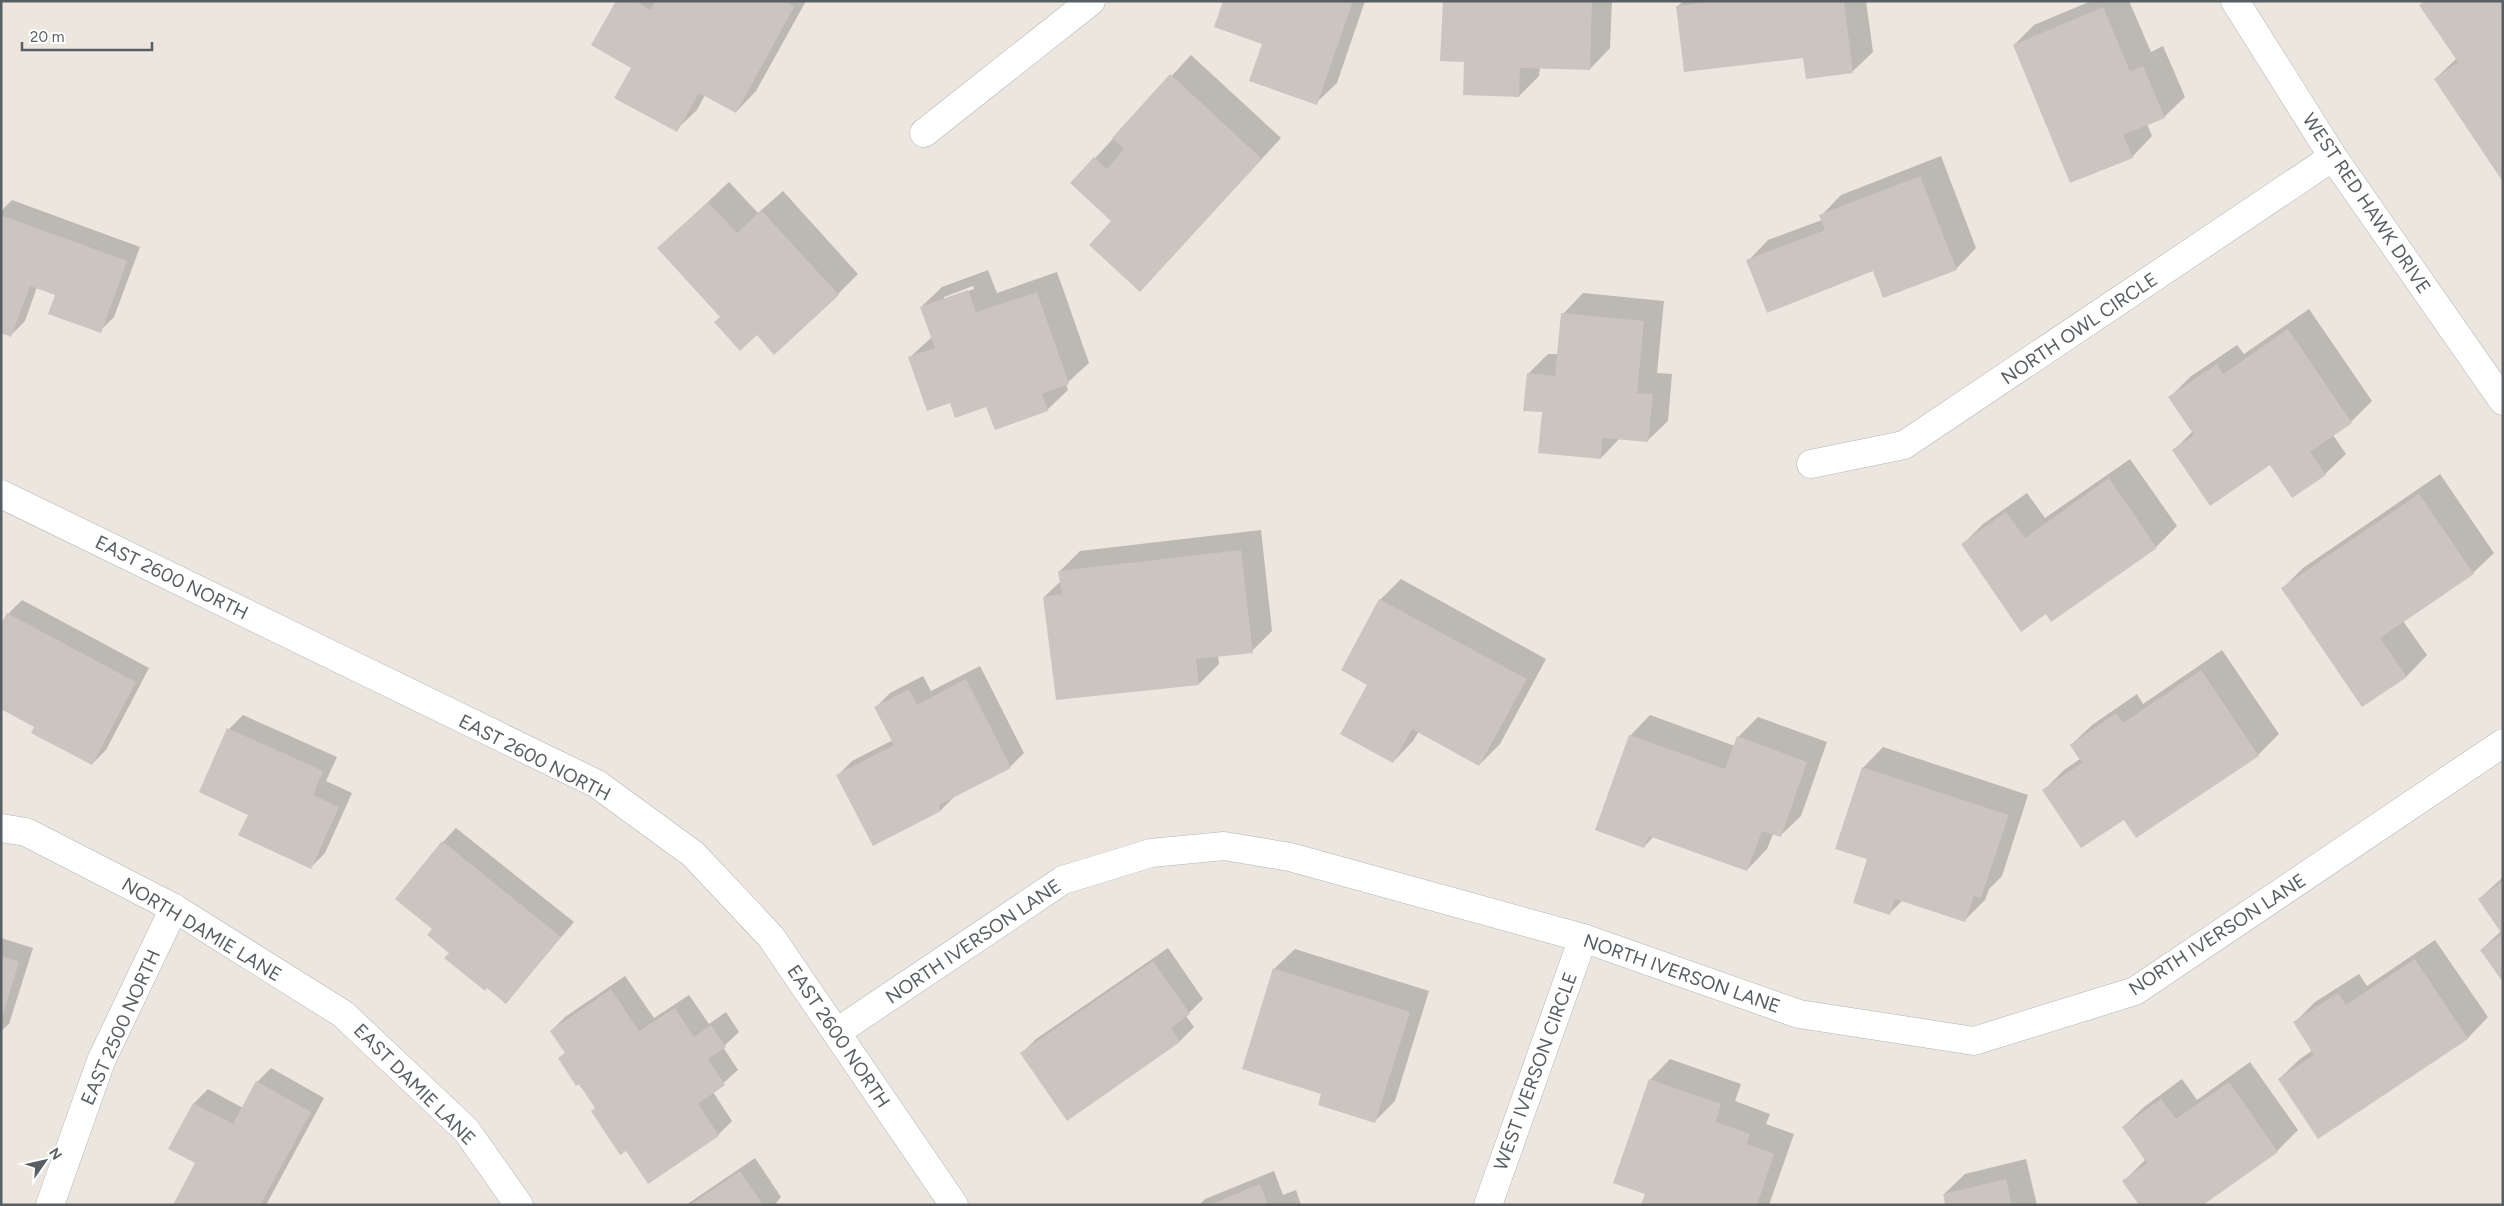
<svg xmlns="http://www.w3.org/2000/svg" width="2504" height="1206" viewBox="0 0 2504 1206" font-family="Figtree,sans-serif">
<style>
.shadow{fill:#0003;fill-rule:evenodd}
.building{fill:#ccc4c0}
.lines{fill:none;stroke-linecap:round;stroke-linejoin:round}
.street-casing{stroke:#b0b5b8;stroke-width:29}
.secondary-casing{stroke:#afb5b8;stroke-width:29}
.street{stroke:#fff;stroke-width:28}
.secondary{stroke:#fff;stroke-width:28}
.labels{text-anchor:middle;stroke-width:4;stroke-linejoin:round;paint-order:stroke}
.street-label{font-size:19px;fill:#585e61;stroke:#fff}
</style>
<rect width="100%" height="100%" fill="#ece6df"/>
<g class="shadow">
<path d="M617,1h189l-50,90 -20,21 -31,-17 -8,15 -21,20 -43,-63z"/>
<path d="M1224,1h141l-28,82 -21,20z"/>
<path d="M1444,1h168l-2,47 -20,21 -50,-2 -1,9 -20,20 -53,-35z"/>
<path d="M1683,1h183l7,51 -21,20 -174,-66z"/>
<path d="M2091,1h38l22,51 12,-6 22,51 -21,20 -17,7 5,12 -20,21 -118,-112 20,-20z"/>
<path d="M2503,1v178l-68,-100 22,-21z"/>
<path d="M1191,55l90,83 -121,131 -47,-48 -41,-38z"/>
<path d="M1941,156l35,92 -20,21 -83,1 -125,-9 20,-21 54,-20 -1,-4 20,-21z"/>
<path d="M729,182l29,31 25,-22 75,83 -20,20 -81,40 -36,-17 -62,-69z"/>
<path d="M12,200l128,47 -26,70 -14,14 -43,-37 -20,-7 -12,34 -14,14 -10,-3v-121z"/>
<path d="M988,270l9,23 60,-21 32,91 -23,21 2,6 -21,20 -96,-9 -42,-43 23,-21 -11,-30 21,-20zM973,286l1,3 -30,11v-3z"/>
<path d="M1583,293l81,8 -7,72 15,1 -4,47 -21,20 -27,-3 -19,20 -58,-47 -15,-37 20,-20h11l4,-40z"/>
<path d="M2309,309l63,92 -21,21 -18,13 13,19 -21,20 -55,-11 -96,-13 19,-19 -24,-33 21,-21 47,-32 7,9z"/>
<path d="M2130,459l47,67 -21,21 -105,73 -5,-7 -84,-68 21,-21 44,-31 18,25z"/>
<path d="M2440,474l54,79 -21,20 -70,48 24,34 -20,21 -45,30 -80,-117 21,-21z"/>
<path d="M1261,530l11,101 -20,20 -34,4 1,9 -20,20 -155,-87 17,-16 -1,-10 20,-20z"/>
<path d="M1401,579l145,80 -46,85 -21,21 -60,-34 -6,10 -20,21 -24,-78 -27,-14 38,-70z"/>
<path d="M22,600l127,68 -43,82 -14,14 -56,-37 -28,-113z"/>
<path d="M2222,650l57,84 -21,21 -121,82 -13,-19 -80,-28 20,-20 16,-11 -9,-14 21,-20 45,-31 6,10z"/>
<path d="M980,666l44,87 -14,14 -55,29 -14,14 -103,-35 14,-14 41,-21 -17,-33 14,-14 33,-17 8,15z"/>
<path d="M243,715l94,42 -11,24 26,12 -27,60 -14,14 -62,-53 -20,-85z"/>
<path d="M1650,715l85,31 3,-9 20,-20 69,25 -26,74 -21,20 -7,-2 -6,15 -20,21 -93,-34 -10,11 -14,-111z"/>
<path d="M1883,747l145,48 -26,81 -13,13 -4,11 -20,20 -62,-20 -13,13 -21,-55 -6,-90z"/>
<path d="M456,828l118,94 -68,80 -56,-49 -16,-24 9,-87z"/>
<path d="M2503,877v103l-22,-30 20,-19 -22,-32z"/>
<path d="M1,938l32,10 -24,76 -8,7z"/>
<path d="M2435,940l53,77 -20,21 -150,100 -39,-59 21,-20 13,-9 -18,-28 20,-20 44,-28 8,12z"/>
<path d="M1168,948l35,51 -17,17 8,11 -14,14 -113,78 -45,-66 14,-14z"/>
<path d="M1295,949l134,42 -34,110 -21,21 -51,-29 -49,-124z"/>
<path d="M625,976l29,42 35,-23 20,29 17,-12 13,20 -16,15 15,23 -25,22 19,29 -14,14 -122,-28 -37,-49 7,-6 -15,-21 14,-14z"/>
<path d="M1670,1059l71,25 -6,17 35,13 -4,10 28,10 -25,71h-127l4,-11 4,-114z"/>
<path d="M2250,1062l48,68 -21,21 -76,54 -77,-24 22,-22 -23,-32 21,-20 38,-28 15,21z"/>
<path d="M271,1068l53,30 -58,107h-92l22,-42 -26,-15 24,-45 14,-14 35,19 14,-26z"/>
<path d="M755,1158l26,39 -5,6 1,2h-91z"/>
<path d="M2026,1159l11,46h-92l-1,-11 21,-20z"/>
<path d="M1274,1171l9,24 13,-5 5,15h-102l6,-6z"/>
</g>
<g class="building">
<path d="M616,1h19l16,9 4,-9h130l9,6 -58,106 -37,-20 -22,39 -63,-34 17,-30 -40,-23z"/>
<path d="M1223,1h130l-36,104 -68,-24 13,-37 -48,-17z"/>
<path d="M1443,1h149l-2,69 -70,-2 -1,29 -56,-2 1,-33 -24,-1z"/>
<path d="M1715,1h129l9,72 -47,6 -3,-21 -119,14 -8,-66z"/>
<path d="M2425,1h78v181l-69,-103 24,-17 -39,-57z"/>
<path d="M2103,7l27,64 13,-5 22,52 -42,17 10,23 -63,25 -57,-138z"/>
<path d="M1170,74l92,85 -122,133 -51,-47 22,-24 -41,-38 24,-26 13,12 17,-20 -12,-11z"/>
<path d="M1920,176l37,94 -74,28 -10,-27 -106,42 -21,-53 79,-30 -6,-15z"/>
<path d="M708,202l29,31 24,-23 78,85 -65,60 -17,-20 -17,16 -26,-29 6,-5 -63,-69z"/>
<path d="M1,215l126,46 -26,72 -53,-19 7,-19 -25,-9 -19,51 -10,-4z"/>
<path d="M968,290l8,22 61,-20 32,92 -27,10 6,17 -53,19 -9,-23 -31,11 -5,-15 -23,8 -19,-54 27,-9 -15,-41z"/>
<path d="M1561,313l83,8 -7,72 16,1 -5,48 -46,-4 -1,21 -63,-6 4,-41 -19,-1 4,-38 28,3z"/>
<path d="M2288,329l64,94 -42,29 16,23 -34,23 -22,-33 -60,41 -38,-56 22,-15 -26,-38 49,-33 6,10z"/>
<path d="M2109,478l48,70 -106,74 -5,-8 -25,18 -60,-88 45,-32 19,26z"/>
<path d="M2419,494l55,80 -94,64 27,39 -45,30 -81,-119z"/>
<path d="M1241,550l12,103 -57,6 3,26 -143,15 -13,-103 19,-3 -4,-23z"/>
<path d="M1379,599l148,80 -48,87 -67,-37 -19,34 -53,-29 27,-49 -26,-15z"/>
<path d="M7,613l129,69 -44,83 -61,-32 3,-6 -33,-18v-85z"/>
<path d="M2201,670l58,86 -123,82 -12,-18 -43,28 -39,-58 40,-27 -12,-18 46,-32 7,10z"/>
<path d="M966,679l45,89 -72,37 2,6 -68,35 -37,-71 58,-30 -20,-38 35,-18 8,16z"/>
<path d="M227,728l96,43 -10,24 26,12 -28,62 -73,-34 10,-20 -49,-23z"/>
<path d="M1629,735l96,34 12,-33 70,26 -26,75 -19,-6 -15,40 -98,-35 -5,12 -49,-18z"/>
<path d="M1862,767l147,48 -28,83 -7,-2 -9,26 -70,-23 -5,16 -37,-12 14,-44 -32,-10z"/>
<path d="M442,841l119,96 -55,67 -19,-16 -2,3 -41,-33 5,-5 -22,-18 5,-6 -37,-30z"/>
<path d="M2503,881v101l-23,-32 22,-16 -24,-35z"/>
<path d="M1,956l18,6 -17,56h-1z"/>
<path d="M2415,959l53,80 -150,100 -40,-60 36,-24 -21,-33 45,-29 8,12z"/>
<path d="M1153,961l37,53 -19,14 9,14 -113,79 -47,-68z"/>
<path d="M1273,968l137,44 -35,111 -57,-18 3,-11 -79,-25z"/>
<path d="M611,989l28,42 36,-23 19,29 17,-12 15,22 -18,12 17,26 -27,19 21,32 -71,48 -22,-33 -6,4 -29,-44 4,-3 -16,-24 -3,2 -18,-28 7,-5 -15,-22z"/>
<path d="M1649,1079l72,25 -5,18 34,12 -3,10 27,10 -17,51h-116l4,-11 -32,-11z"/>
<path d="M256,1081l55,31 -51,93h-87l22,-42 -27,-14 25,-46 40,21z"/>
<path d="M2229,1082l49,70 -75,53h-64l-17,-24 25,-18 -25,-36 39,-28 15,20z"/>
<path d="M740,1171l23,34h-73z"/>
<path d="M2006,1179l6,26h-66l-3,-11z"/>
<path d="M1260,1184l8,21h-59z"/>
</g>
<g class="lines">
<g class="street-casing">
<g id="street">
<path d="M2235,1l98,156 170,244"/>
<path d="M924,133l167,-132"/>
<path d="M1811,464l93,-19 429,-288"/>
<path d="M1,828l25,4 148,76 169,106 123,116 53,75"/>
<path d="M837,1032l226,-152 88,-27 73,-7 66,11 293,81 216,76 175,27 161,-50 368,-248"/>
<path d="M50,1205l51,-144 73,-153"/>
<path d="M1488,1205l95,-267"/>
</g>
</g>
<g class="secondary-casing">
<path id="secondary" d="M1,494l596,290 96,70 78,83 183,268"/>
</g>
<use href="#street" class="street"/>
<use href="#secondary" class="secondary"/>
</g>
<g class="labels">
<g class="street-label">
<text transform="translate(2367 203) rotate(56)" y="7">WEST RED HAWK DRIVE</text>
<text transform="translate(2079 328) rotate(-34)" y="7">NORTH OWL CIRCLE</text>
<text transform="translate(172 577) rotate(26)" y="7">EAST 2600 NORTH</text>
<text transform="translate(535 757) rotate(27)" y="7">EAST 2600 NORTH</text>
<text transform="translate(202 929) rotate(31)" y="7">NORTH DAMIE LANE</text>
<text transform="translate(2217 934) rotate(-33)" y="7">NORTH IVERSON LANE</text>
<text transform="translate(973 941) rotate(-34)" y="7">NORTH IVERSON LANE</text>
<text transform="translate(1682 973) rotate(19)" y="7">NORTH IVERSON LANE</text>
<text transform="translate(120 1027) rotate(-66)" y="7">EAST 2500 NORTH</text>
<text transform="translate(839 1036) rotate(56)" y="7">EAST 2600 NORTH</text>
<text transform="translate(1535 1071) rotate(-70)" y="7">WEST IVERSON CIRCLE</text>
<text transform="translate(415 1084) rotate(45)" y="7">EAST DAMIE LANE</text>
</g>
</g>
<rect width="2504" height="1206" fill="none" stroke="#585e61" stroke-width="5"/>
<g transform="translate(45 1161) rotate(56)" stroke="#ffffff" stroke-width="4" paint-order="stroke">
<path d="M0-4L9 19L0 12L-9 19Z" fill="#585e61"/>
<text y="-8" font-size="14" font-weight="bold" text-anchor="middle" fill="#585e61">N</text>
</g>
<path d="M22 42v8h130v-8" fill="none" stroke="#585e61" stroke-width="2.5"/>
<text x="30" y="42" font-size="15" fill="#585e61" stroke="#ffffff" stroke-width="4" paint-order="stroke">20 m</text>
</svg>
